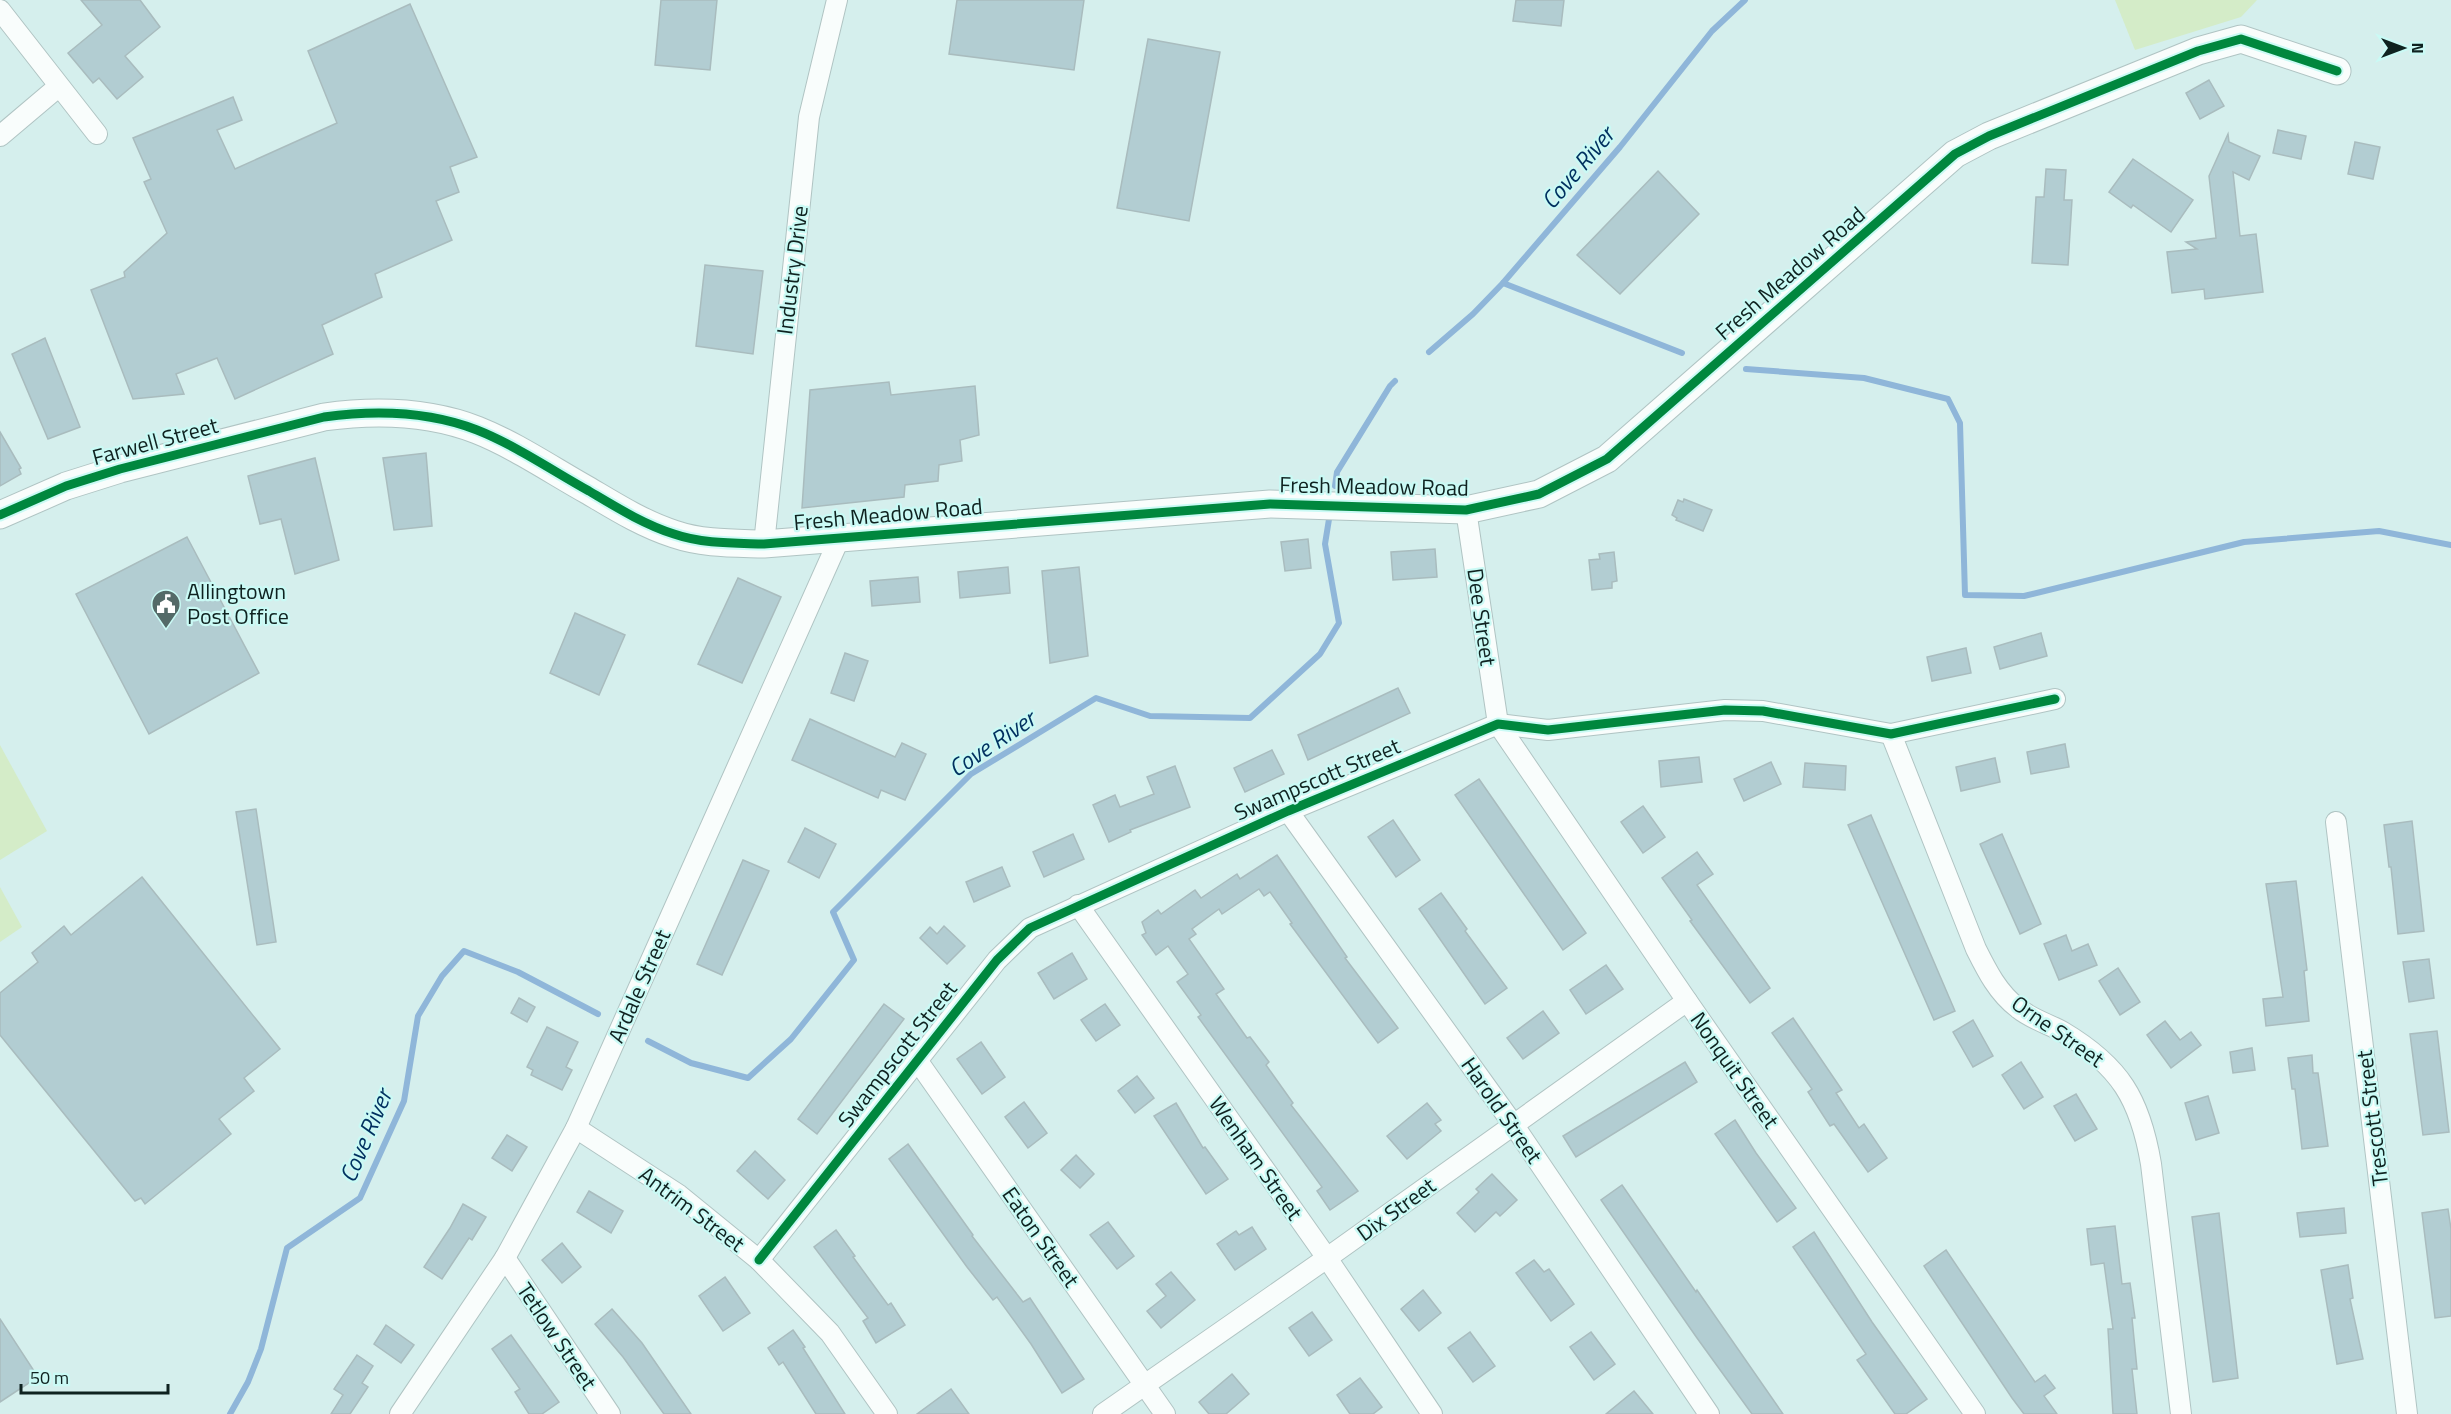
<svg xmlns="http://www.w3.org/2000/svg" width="2451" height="1414" viewBox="0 0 2451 1414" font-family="'Titillium Web',sans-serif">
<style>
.green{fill:#d4ecc8}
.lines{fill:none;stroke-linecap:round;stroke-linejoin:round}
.stream{stroke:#8fb6d9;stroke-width:6}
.building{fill:#b2cdd2;stroke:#a9bcbe;stroke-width:1.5}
.street-casing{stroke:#b0c4c3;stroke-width:22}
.secondary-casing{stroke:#b0c4c3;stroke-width:29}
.street{stroke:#f9fdfc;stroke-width:20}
.secondary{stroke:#f9fdfc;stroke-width:27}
.cycleway-casing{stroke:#cafaf5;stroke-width:13}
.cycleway{stroke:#00873e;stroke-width:9}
.labels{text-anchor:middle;stroke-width:4.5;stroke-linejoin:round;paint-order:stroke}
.street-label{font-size:22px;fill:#0f2220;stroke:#cafaf5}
.poi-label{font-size:22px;fill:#0f2220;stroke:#cafaf5;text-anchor:start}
.water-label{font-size:24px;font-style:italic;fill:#00305f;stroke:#cafaf5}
</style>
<rect width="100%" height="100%" fill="#d5efed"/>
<g class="green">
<path d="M2115,0h142l-16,17 -106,33z"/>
<path d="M0,745l47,86 -47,29z"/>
<path d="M0,887l22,40 -22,15z"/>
</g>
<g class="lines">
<g class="stream">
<path d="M1503,283l179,70"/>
<path d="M1429,352l44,-38 30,-31 117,-136 92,-116 33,-31"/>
<path d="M1746,369l118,9 84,21 12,24 5,172 59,1 220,-54 135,-11 72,14"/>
<path d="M1335,486l2,-14 53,-86 5,-5"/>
<path d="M648,1041l43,22 57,15 43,-39 63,-79 -21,-48 138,-138 125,-76 54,18 100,2 70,-64 19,-31 -14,-79 5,-31"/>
<path d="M230,1414l18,-32 13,-33 26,-101 73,-50 44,-97 14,-85 24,-40 22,-25 54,21 80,42"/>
</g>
</g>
<g class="building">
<path d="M81,0h59l20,27 -35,29 18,21 -26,22 -18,-21 -6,5 -25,-30 34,-28z"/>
<path d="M661,0h56l-7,70 -55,-5z"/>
<path d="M957,0h127l-10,70 -125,-16z"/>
<path d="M1516,0h48l-3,26 -48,-5z"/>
<path d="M410,4l67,153 -27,10 9,25 -23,9 16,39 -77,34 7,23 -60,28 11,29 -98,45 -18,-41 -41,16 8,20 -51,5 -42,-109 34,-13 -1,-5 43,-39 -23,-51 7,-3 -18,-41 100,-41 9,23 -25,10 18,39 102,-46 -29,-72z"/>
<path d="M1148,39l72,13 -31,169 -72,-13z"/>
<path d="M2209,80l15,26 -24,13 -14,-26z"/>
<path d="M2278,130l28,6 -5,23 -28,-6z"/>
<path d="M2228,134l1,8 31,14 -11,24 -16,-8 7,64 16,-2 7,58 -58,7 -1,-10 -32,4 -5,-41 30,-3 -11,-7 30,-4 -7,-62z"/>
<path d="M2355,142l25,5 -7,32 -25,-5z"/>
<path d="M2133,159l60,41 -22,32 -38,-27 -2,3 -22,-16z"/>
<path d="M2046,169l20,1 -2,30h8l-4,65 -36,-2 4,-66h8z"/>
<path d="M1658,171l41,43 -79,80 -43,-39z"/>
<path d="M705,265l58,6 -10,83 -57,-8z"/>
<path d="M45,338l35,89 -32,12 -36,-85z"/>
<path d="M889,382l2,13 84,-9 4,49 -19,5 2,21 -23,4 -1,16 -33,4 -1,12 -102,11 8,-118z"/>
<path d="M0,432l21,36 -2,1 2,5 -21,12z"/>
<path d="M426,453l6,73 -38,4 -11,-72z"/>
<path d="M315,458l24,102 -44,14 -14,-55 -21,5 -12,-48z"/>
<path d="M1684,499l28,11 -9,21 -27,-11 1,-2 -5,-3 6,-15 5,2z"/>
<path d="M187,537l72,136 -110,61 -73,-140z"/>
<path d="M1308,539l3,29 -26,3 -4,-29z"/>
<path d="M1435,549l2,28 -44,3 -2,-28z"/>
<path d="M1614,552l3,29 -5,1v6l-20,2 -3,-30 11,-1 -1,-5z"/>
<path d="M1008,567l2,26 -50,5 -2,-26z"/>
<path d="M1079,567l9,89 -38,7 -8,-92z"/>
<path d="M918,577l2,25 -48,4 -2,-25z"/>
<path d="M738,578l43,19 -39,86 -44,-19z"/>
<path d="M575,613l50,22 -26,60 -49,-22z"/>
<path d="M2041,633l6,23 -47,13 -6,-22z"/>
<path d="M1966,648l5,25 -39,8 -5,-24z"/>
<path d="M845,653l23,8 -14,40 -23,-8z"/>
<path d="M1398,688l12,25 -102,47 -10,-25z"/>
<path d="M810,719l85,38 7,-14 24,11 -21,46 -24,-10 -3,8 -86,-38z"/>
<path d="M2065,744l4,23 -38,7 -4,-22z"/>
<path d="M1272,750l12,24 -39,18 -11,-24z"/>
<path d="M1699,757l3,25 -41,5 -2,-26z"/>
<path d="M1995,758l5,24 -39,9 -5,-24z"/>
<path d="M1771,762l10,22 -37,17 -10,-22z"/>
<path d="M1805,763l41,3 -1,24 -42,-3z"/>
<path d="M1175,766l15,41 -60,23 1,2 -22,10 -16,-37 22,-10 5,12 34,-13 -7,-17z"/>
<path d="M1479,779l107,154 -23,17 -108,-155z"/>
<path d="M1643,806l22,31 -22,16 -22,-31z"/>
<path d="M256,809l20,133 -19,3 -21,-133z"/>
<path d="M1871,815l84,196 -21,9 -86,-195z"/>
<path d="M1393,820l27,40 -24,17 -28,-40z"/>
<path d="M2412,821l12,110 -26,3 -7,-67h-2l-5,-42z"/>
<path d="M805,828l31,16 -17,34 -31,-16z"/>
<path d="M1073,834l11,25 -40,18 -11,-25z"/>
<path d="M2002,834l39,90 -21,10 -40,-90z"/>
<path d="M1697,852l16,22 -16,11 73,103 -20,15 -60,-82 2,-1 -30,-42z"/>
<path d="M1277,855l70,102 -2,1 53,70 -20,15 -88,-119 2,-1 -22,-31 -6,4 -5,-7 -37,25 -3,-5 -27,20 4,5 -7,5 35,50 -8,5 31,44 3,-1 19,25 -3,3 27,38 -2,2 67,86 -28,19 -13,-19 5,-4 -124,-170 3,-2 -24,-33 11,-8 -20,-28 -12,9 -14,-20 4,-2 -4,-11 16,-12 3,4 34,-24 6,8 36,-24 3,5z"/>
<path d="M743,860l26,11 -47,104 -25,-11z"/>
<path d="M1002,867l8,19 -36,16 -8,-20z"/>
<path d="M142,877l138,172 -36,29 10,13 -35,28 12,15 -86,70 -4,-6 -6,3 -135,-166v-42l38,-31 -6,-9 32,-27 7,9z"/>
<path d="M2296,881l11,89 -3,1 5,50 -43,5 -3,-27 20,-2 -17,-113z"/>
<path d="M1441,893l26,36 -2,2 42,57 -22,16 -66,-95z"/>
<path d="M944,926l21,20 -18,18 -27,-26 10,-11 7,7z"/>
<path d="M2066,935l6,16 16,-7 9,21 -38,15 -15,-36z"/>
<path d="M1072,953l15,26 -33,20 -16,-26z"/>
<path d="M2429,959l5,39 -25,4 -6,-40z"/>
<path d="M1606,965l17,24 -37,25 -16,-24z"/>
<path d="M2118,968l22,34 -20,13 -21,-34z"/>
<path d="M519,998l16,9 -8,15 -16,-9z"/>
<path d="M884,1004l20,15 -87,115 -19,-15z"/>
<path d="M1105,1004l15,21 -24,16 -15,-21z"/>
<path d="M1543,1011l16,22 -36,26 -16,-21z"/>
<path d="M1793,1018l49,72 -6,3 23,35 5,-4 23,34 -19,14 -34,-48 -4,2 -22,-34 4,-3 -40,-56z"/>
<path d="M1973,1020l20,36 -20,11 -20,-35z"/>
<path d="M2165,1021l15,19 11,-8 10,13 -30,23 -24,-33z"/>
<path d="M547,1027l31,15 -12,25 6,3 -10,20 -31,-15 2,-5 -6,-3z"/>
<path d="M2437,1031l12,101 -26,3 -13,-101z"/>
<path d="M981,1042l24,35 -23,17 -25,-35z"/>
<path d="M2252,1048l3,22 -22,3 -3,-21z"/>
<path d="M2312,1055l1,18h5l10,73 -26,3 -7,-60h-3l-4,-31z"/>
<path d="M1685,1062l12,20 -121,75 -13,-21z"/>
<path d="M2021,1062l22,35 -19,12 -22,-34z"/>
<path d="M1137,1076l17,22 -19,15 -17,-22z"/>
<path d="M2076,1094l21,35 -22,12 -21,-35z"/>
<path d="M2208,1096l11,37 -23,7 -11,-37z"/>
<path d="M1024,1102l23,31 -19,15 -23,-31z"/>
<path d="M1176,1103l27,45 2,-1 23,32 -22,15 -52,-78z"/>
<path d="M1427,1103l14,17 -6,4 6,7 -34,28 -20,-23z"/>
<path d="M1735,1120l21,33 40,55 -19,14 -62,-88z"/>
<path d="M507,1135l20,12 -15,24 -20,-13z"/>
<path d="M908,1144l65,91 -1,1 51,66 7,-4 54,81 -22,14 -31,-49 -34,-47 -4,3 -26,-33 -78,-108z"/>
<path d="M755,1151l30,29 -17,19 -31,-28z"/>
<path d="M1076,1155l18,19 -14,14 -19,-18z"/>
<path d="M1492,1174l25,26 -17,16 -4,-4 -21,20 -18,-19 22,-21 -3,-3z"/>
<path d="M1622,1185l74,107 1,-2 86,124h-31l-55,-76 -96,-138z"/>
<path d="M589,1191l34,20 -12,22 -34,-21z"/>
<path d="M463,1204l23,13 -14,23 -3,-2 -27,41 -18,-12 26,-39z"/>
<path d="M2344,1208l2,25 -46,4 -3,-24z"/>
<path d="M2448,1209l3,20v87l-16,2 -13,-105z"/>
<path d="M2219,1213l19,165 -25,4 -21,-165z"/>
<path d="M1108,1222l26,34 -17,13 -27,-34z"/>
<path d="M2115,1226l7,58 8,-1 5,35h-3l5,51h-5l5,45h-24l-5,-85h5l-9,-66 -13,2 -4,-36z"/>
<path d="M1252,1227l14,22 -31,21 -18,-26 19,-13 3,4z"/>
<path d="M836,1230l19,26 -2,1 35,48 3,-2 14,22 -29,18 -13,-22 5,-3 -54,-71z"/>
<path d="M1814,1232l58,90 55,77 -21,15h-11l-38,-54 9,-6 -73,-107z"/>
<path d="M562,1243l19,24 -19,16 -20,-23z"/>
<path d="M1946,1250l89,132 10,-7 10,13 -11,8 13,18h-33l-12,-16 -88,-132z"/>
<path d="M1534,1260l10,12 5,-3 25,35 -23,17 -35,-48z"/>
<path d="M2348,1265l5,33 -3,1 13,60 -26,5 -16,-94z"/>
<path d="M1171,1272l24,28 -34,28 -14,-17 19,-15 -10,-12z"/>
<path d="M725,1277l25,36 -27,18 -24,-35z"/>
<path d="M1423,1290l18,23 -22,18 -18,-22z"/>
<path d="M612,1309l30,34 49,71h-27l-41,-57 -28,-33z"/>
<path d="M1312,1312l20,28 -23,16 -20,-28z"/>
<path d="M0,1319l38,58 -38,25z"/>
<path d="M386,1325l28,20 -13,18 -27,-19z"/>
<path d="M793,1330l12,17 -2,1 42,66h-29l-33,-52 -4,3 -11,-17z"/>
<path d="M1470,1332l25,34 -22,16 -25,-34z"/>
<path d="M1591,1332l24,32 -21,16 -24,-33z"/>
<path d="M511,1335l48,67 -17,12h-13l-14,-22 5,-3 -28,-40z"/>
<path d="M357,1355l16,11 -11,17 6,4 -18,27h-19l12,-19 -9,-6z"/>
<path d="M1232,1374l17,20 -23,20h-17l-10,-12z"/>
<path d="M1360,1378l22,29 -9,7h-23l-13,-19z"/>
<path d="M951,1389l18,25h-52z"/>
<path d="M1634,1391l19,23h-47z"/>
</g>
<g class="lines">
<g class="street-casing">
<g id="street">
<path d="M0,10l97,124"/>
<path d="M0,136l58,-49"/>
<path d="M1466,510l32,214 189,277 288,413"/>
<path d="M764,544l45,-427 28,-117"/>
<path d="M1891,734l85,215c11,22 22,44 42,59 13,11 31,16 45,24 57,34 77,67 88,132l30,250"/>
<path d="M1288,811l225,313 196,290"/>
<path d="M2336,822l71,592"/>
<path d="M1078,905l249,353 105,156"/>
<path d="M917,1060l248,354"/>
<path d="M576,1128l103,67 80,65 71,73 57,81"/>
<path d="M505,1258l105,156"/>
<path d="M759,1260l238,-300 33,-32 258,-117 210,-87 50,6 177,-20 38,1 128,23 164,-35"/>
<path d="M400,1414l105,-156 71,-130 264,-591"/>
<path d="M1103,1414l224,-156 360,-257"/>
</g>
</g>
<g class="secondary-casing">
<path id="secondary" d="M0,515l66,-29 54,-17 204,-52c51,-7 104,-6 153,13 38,15 76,41 112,61 27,16 54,33 85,43 29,10 60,9 90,10l506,-40 196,6 73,-16 68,-35 348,-305 34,-18 209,-85 43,-12 96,32"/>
</g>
<use href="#street" class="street"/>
<use href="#secondary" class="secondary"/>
<g class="cycleway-casing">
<g id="cycleway">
<path d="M0,515l66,-29 54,-17 204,-52c51,-7 104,-6 153,13 38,15 76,41 112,61 27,16 54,33 85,43 29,10 60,9 90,10l506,-40 196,6 73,-16 68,-35 348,-305 34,-18 209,-85 43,-12 96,32"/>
<path d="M759,1260l238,-300 33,-32 258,-117 210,-87 50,6 177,-20 38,1 128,23 164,-35"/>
</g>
</g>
<use href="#cycleway" class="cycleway"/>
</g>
<defs>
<g id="civic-pin" transform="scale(1.5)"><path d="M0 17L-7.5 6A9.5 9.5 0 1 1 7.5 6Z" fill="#546a68" stroke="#cafaf5"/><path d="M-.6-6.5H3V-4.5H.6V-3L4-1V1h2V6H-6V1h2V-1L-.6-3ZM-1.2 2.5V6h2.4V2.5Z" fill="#fff"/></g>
</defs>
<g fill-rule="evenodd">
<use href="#civic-pin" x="166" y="604"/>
</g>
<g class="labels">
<g class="street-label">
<text transform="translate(792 270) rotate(-83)" y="8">Industry Drive</text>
<text transform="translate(1790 273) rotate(-41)" y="8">Fresh Meadow Road</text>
<text transform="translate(155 441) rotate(-15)" y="8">Farwell Street</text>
<text transform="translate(1374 486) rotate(1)" y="8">Fresh Meadow Road</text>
<text transform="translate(888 514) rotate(-5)" y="8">Fresh Meadow Road</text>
<text transform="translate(1482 617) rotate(82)" y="8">Dee Street</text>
<text transform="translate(1317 779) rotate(-23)" y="8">Swampscott Street</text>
<text transform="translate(639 986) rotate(-66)" y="8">Ardale Street</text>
<text transform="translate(2058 1031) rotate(35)" y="8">Orne Street</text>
<text transform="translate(897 1054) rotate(-52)" y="8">Swampscott Street</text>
<text transform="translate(1735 1070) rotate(55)" y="8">Nonquit Street</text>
<text transform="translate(1502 1110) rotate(55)" y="8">Harold Street</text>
<text transform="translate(2372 1118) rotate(-97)" y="8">Trescott Street</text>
<text transform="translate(1256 1158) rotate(55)" y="8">Wenham Street</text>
<text transform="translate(692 1209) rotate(37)" y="8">Antrim Street</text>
<text transform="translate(1396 1209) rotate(-36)" y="8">Dix Street</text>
<text transform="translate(1041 1237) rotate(55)" y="8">Eaton Street</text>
<text transform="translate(557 1336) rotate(56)" y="8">Tetlow Street</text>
</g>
<g class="poi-label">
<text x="187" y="599">Allingtown<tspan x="187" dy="25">Post Office</tspan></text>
</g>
<g class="water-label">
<text transform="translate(1578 168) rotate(-50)" y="8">Cove River</text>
<text transform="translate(992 744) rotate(-34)" y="8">Cove River</text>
<text transform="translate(366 1136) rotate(-67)" y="8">Cove River</text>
</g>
</g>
<g transform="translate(2403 48) rotate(90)" stroke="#cafaf5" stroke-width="4.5" paint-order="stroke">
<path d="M0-4.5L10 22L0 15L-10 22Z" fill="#0f2220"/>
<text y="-9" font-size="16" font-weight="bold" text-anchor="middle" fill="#0f2220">N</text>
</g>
<path d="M21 1384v9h147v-9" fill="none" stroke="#0f2220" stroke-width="3"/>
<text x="30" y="1384" font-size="18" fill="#0f2220" stroke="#cafaf5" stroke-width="4.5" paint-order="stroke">50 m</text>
</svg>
